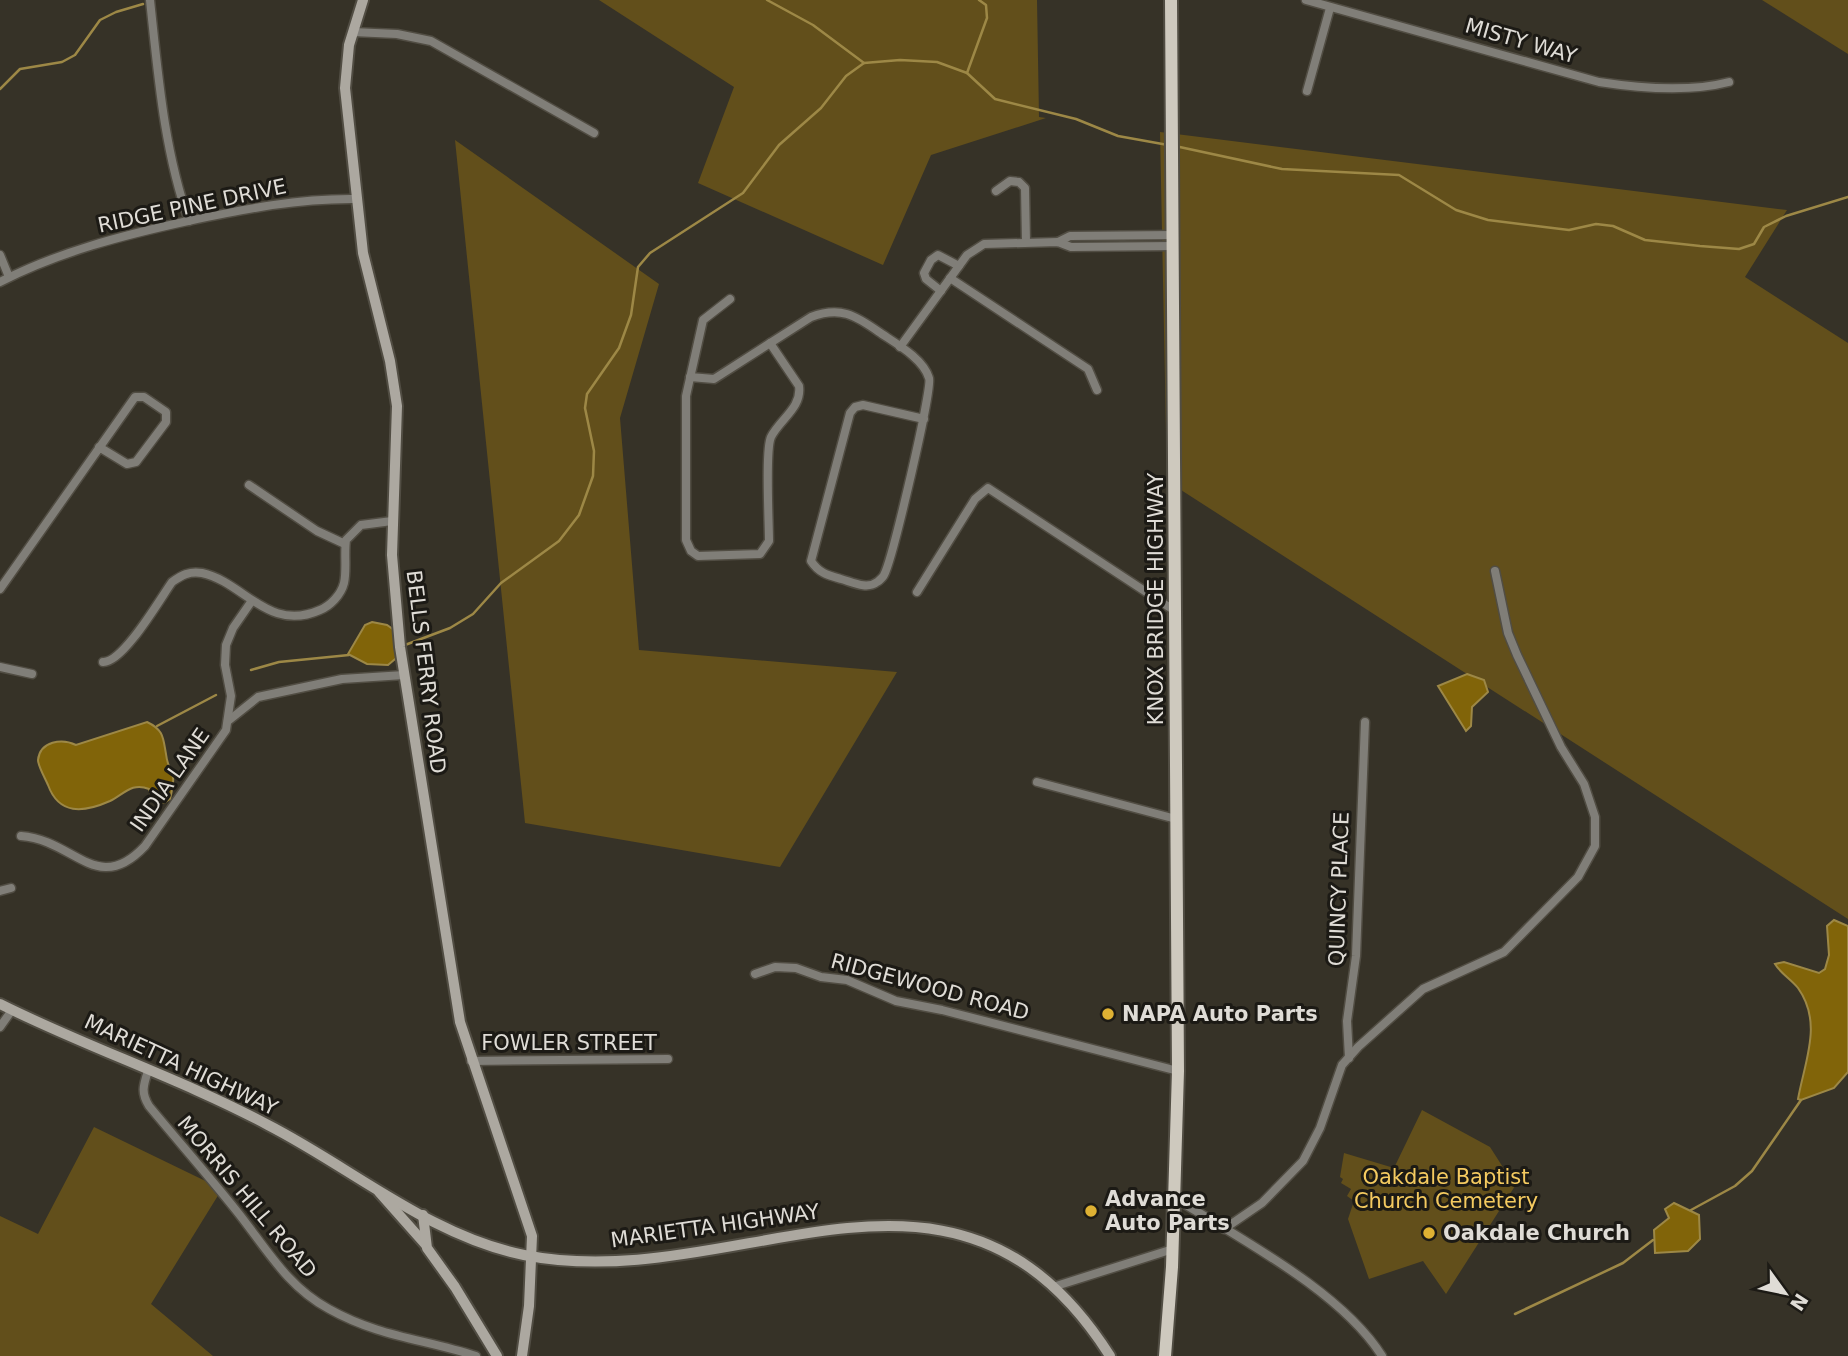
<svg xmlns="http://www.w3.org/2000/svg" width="1848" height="1356" viewBox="0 0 1848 1356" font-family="'DejaVu Sans',sans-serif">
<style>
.green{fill:#624f1b}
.water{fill:#816409;stroke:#9d8846;stroke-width:2}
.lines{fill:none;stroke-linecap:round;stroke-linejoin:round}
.stream{stroke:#9d8846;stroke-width:2.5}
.street-casing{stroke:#514d43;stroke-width:11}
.secondary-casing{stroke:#514d43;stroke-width:14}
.primary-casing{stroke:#514d43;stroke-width:16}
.street{stroke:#807e78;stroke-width:8}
.secondary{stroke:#aca8a0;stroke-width:10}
.primary{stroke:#cec9be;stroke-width:12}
.poi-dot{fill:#deb133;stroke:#1c1a15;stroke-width:2.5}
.labels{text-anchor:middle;stroke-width:6;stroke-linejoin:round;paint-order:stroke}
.street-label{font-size:21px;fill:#dfdcd6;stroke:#1c1a15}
.poi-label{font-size:21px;font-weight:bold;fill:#dfdcd6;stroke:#1c1a15;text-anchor:start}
.park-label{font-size:21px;fill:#f4ca60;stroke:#1c1a15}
</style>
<rect width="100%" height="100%" fill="#363227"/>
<g class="green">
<path d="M599,0h438l2,117 7,1 -115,37 -48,110 -185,-82 36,-96z"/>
<path d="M1762,0h86v54z"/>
<path d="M1160,132l627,78 -42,67 103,66v576l-681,-438z"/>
<path d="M455,140l204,144 -39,134 19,232 258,22 -117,195 -255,-44z"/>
<path d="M1422,1110l68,37 25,39 -69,108 -23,-33 -54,18 -21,-60 6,-18 -7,-5 4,-7 -10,-6 2,-4 -3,-2 4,-24 50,15z"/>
<path d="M94,1127l128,62 -71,115 62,52h-213v-140l38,18z"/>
</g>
<g class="water">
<path d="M372,622l15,3 14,10v19l-13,11 -21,-1 -19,-10 17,-29z"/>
<path d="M1467,674l17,6 4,12 -16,15 -1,19 -5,5 -28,-45z"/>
<path d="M147,722c17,8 16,16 19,32 3,24 12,13 4,45l-6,4 -12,-3 -3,-11c-17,-7 -25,5 -39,12 -27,12 -51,14 -62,-16 -3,-7 -10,-19 -10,-25 2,-19 24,-22 38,-15z"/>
<path d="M1834,920l14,6v146l-14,16 -33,12 -3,-1c7,-39 25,-76 0,-111 -7,-9 -17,-14 -23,-24l9,-2 35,11 6,-4 4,-14 -2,-29z"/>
<path d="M1674,1203l25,12 1,24 -12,12 -33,2 -1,-23 15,-12 -4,-9z"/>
</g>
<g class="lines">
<g class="stream">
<path d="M767,0l46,25 51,38"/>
<path d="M967,73l20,-55 -1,-13 -7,-5"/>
<path d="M0,89l20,-20 42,-7 13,-7 25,-35 16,-8 27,-8"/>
<path d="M1175,146l107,23 117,6 57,35 32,10 81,10 27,-6 17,2 32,14 55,6 39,3 15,-5 10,-17 22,-11 62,-19"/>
<path d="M405,645l45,-17 23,-14 28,-31 58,-42 20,-26 14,-39 1,-25 -9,-43 2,-14 32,-46 12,-33 7,-48 12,-14 93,-60 36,-48 42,-37 25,-32 18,-13 36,-3 37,2 30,11 28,26 81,20 42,17 50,9"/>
<path d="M251,670l28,-8 70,-7"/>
<path d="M157,726l59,-31"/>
<path d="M1691,1210l44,-24 17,-15 49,-71"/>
<path d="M1515,1314l108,-51 30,-23"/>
</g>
<g class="street-casing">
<g id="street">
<path d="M150,0c8,74 14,151 39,221"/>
<path d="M1306,0l293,82c39,6 92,10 130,0"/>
<path d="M353,32l44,2 34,7 163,92"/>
<path d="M1307,91l23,-83"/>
<path d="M996,191l14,-10 9,1 6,6 1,54"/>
<path d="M1058,242l12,-6 104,-1"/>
<path d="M0,255l9,22"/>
<path d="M950,278l138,91 9,21"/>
<path d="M0,282c58,-30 124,-47 188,-61 57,-12 111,-23 169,-22"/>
<path d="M941,291l-15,-12 -2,-6 7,-13 7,-5 21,11"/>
<path d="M730,299l-27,21 -17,76v144l5,11 7,5 62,-2 9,-13c0,-19 -4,-91 2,-104 9,-18 31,-29 28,-51l-29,-43"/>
<path d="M900,347l67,-92 17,-11 74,-2 13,5 103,-1"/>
<path d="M690,377l24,2 97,-62c29,-11 44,-2 68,15 16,11 44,26 50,46 4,10 -37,183 -45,197 0,1 -6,7 -7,7 -10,8 -25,0 -36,-3 -14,-4 -22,-6 -30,-18l39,-148 5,-6 8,-2 61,14"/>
<path d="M249,485l68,46 28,13"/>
<path d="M0,589l135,-192h9l22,15v10l-30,40 -9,2 -28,-17"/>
<path d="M917,592l58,-93 13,-11 187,123"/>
<path d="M103,662c20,1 57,-63 69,-80 10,-7 17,-11 30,-9 42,9 66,60 118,37 10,-4 21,-15 24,-27 3,-13 0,-29 2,-43l15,-15 31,-4"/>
<path d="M0,667l32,7"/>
<path d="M228,721l30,-24 84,-18 62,-4"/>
<path d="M1037,782l139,37"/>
<path d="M21,836c54,4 76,61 124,10l81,-116 5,-34 -6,-31 1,-20 7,-17 18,-26"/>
<path d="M0,891l11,-3"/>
<path d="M755,974l20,-7 21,1 25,9 26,3 49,21 46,9 236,61"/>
<path d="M0,1027l12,-17"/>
<path d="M1349,1058l-2,-37 9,-65 9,-234"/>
<path d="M471,1061l197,-2"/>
<path d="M148,1071c-5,15 -7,22 1,35 29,35 58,68 86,103 30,37 51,77 94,100 50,28 95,30 147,47"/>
<path d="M1175,1198c65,41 166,93 207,158"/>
<path d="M1224,1229l38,-26 41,-42 17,-33 22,-63 16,-18 65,-58 81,-37 74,-75 17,-31v-29l-11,-33 -23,-37 -44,-92 -9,-22 -13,-62"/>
<path d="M1053,1287l120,-38"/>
</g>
</g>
<g class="secondary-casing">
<g id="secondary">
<path d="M363,0l-14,45 -4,43 18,165 27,108 7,45 -5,149 8,92 60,375 72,214 -3,70 -7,50"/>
<path d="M0,1004c88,44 182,75 268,121 84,43 162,111 256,130 215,43 429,-146 586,101"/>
<path d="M379,1192l47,53"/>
<path d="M423,1215l4,33 28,39 42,69"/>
</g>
</g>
<g class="primary-casing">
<path id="primary" d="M1165,1356l7,-89 6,-196 -7,-1071"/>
</g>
<use href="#street" class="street"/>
<use href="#secondary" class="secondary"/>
<use href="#primary" class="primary"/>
</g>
<g class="poi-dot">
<circle cx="1108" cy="1014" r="7"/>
<circle cx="1091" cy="1211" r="7"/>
<circle cx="1429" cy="1233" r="7"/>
</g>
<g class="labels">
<g class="street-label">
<text transform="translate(1521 41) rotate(16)" y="7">MISTY WAY</text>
<text transform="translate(192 206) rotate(-12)" y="7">RIDGE PINE DRIVE</text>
<text transform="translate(1156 599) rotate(-90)" y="7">KNOX BRIDGE HIGHWAY</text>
<text transform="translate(426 672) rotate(83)" y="7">BELLS FERRY ROAD</text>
<text transform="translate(170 780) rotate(-55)" y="7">INDIA LANE</text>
<text transform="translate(1339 889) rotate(-88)" y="7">QUINCY PLACE</text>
<text transform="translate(930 987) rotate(15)" y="7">RIDGEWOOD ROAD</text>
<text x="569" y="1050">FOWLER STREET</text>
<text transform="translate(181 1065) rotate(25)" y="7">MARIETTA HIGHWAY</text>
<text transform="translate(247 1197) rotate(50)" y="7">MORRIS HILL ROAD</text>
<text transform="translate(715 1226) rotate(-8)" y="7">MARIETTA HIGHWAY</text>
</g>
<g class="poi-label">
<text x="1122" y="1021">NAPA Auto Parts</text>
<text x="1105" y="1206">Advance<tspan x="1105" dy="24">Auto Parts</tspan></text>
<text x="1443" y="1240">Oakdale Church</text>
</g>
<g class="park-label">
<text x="1446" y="1184">Oakdale Baptist<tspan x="1446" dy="24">Church Cemetery</tspan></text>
</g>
</g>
<g transform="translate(1785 1293) rotate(123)" stroke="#1c1a15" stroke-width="5" paint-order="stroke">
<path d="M0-5L12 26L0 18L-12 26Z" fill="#dfdcd6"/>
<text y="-10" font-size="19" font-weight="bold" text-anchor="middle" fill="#dfdcd6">N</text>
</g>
</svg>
